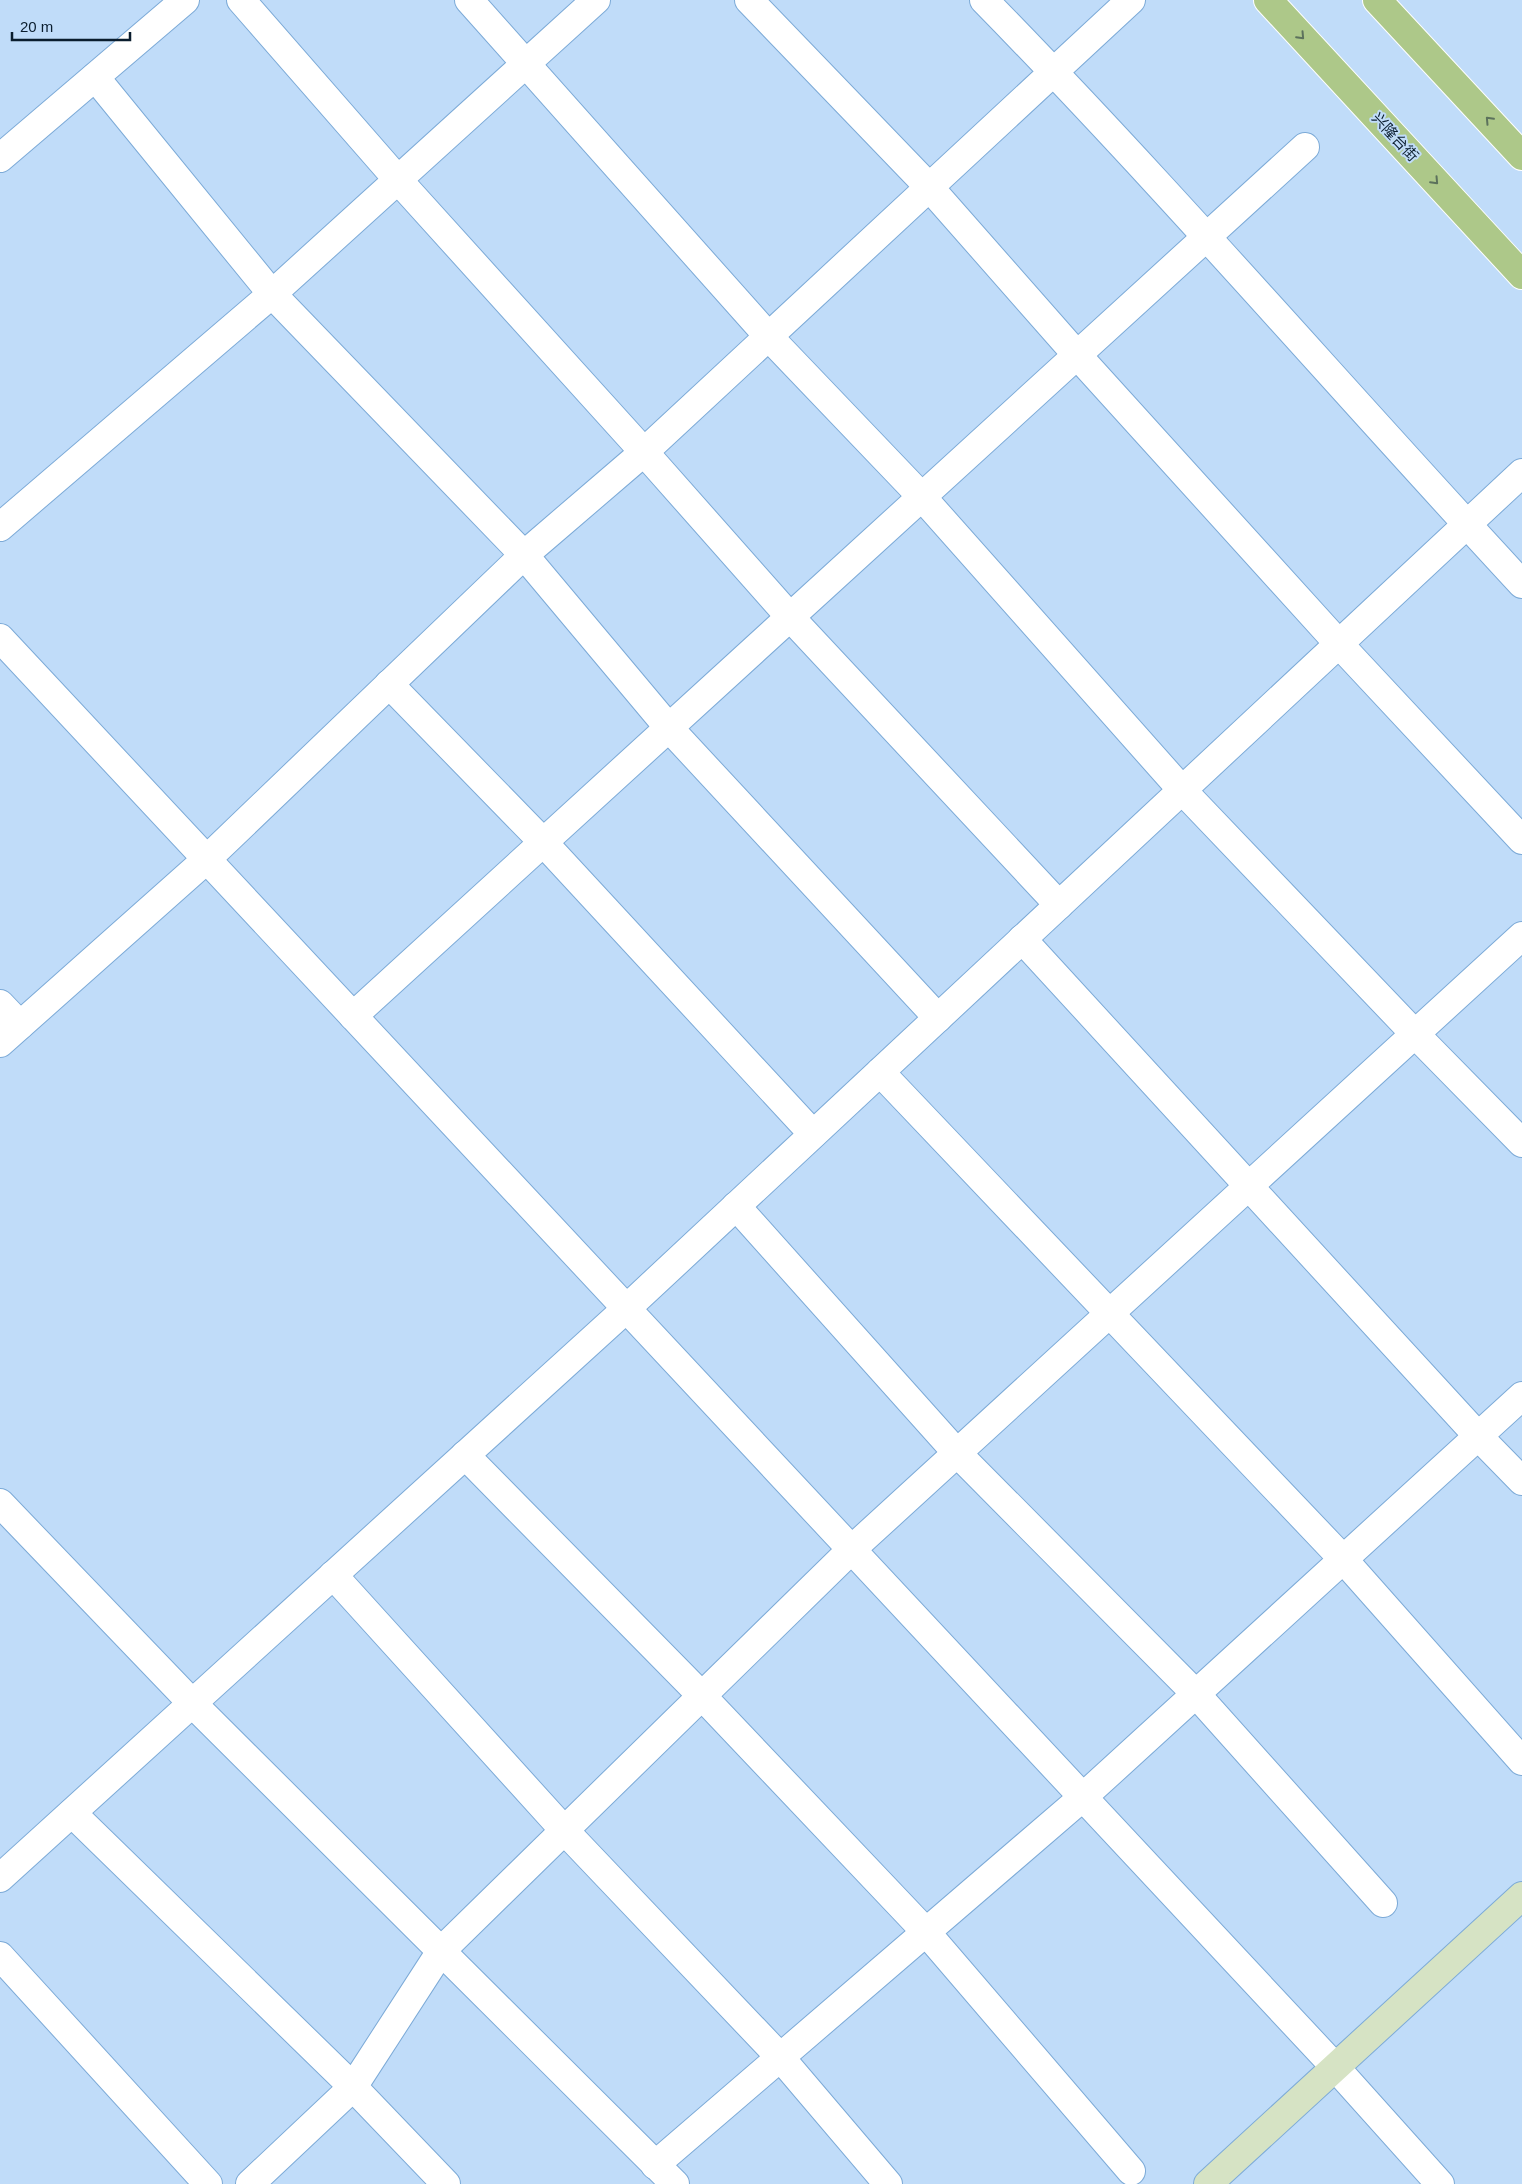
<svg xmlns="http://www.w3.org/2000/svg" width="1522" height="2184" viewBox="0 0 1522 2184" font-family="Helvetica,'Noto Sans SC',sans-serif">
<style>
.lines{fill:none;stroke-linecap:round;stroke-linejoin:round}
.street-casing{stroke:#7caad7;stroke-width:30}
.secondary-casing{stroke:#7caad7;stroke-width:30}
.primary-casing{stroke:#fff;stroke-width:30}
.street{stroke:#fff;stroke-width:28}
.secondary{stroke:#d6e3c4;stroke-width:28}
.primary{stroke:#adc889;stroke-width:28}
.oneway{stroke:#5c725c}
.labels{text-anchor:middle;stroke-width:4;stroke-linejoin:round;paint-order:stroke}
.street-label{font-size:15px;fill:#0a1d2e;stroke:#c0dcf9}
</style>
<rect width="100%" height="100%" fill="#c0dcf9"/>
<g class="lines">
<g class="street-casing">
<g id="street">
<path d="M241,0l158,181 245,271 146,165 269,288"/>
<path d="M469,0l300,337 153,160 260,293 233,244 107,109"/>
<path d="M596,0l-324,294 252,261 145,173 269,290"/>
<path d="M749,0l181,188 147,167 262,289 183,196"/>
<path d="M984,0c185,189 358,390 538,584"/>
<path d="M0,158l185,-158"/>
<path d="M0,527l272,-233 -177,-217"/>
<path d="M0,638l1335,1429 105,117"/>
<path d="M389,684l154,158 270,292"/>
<path d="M1022,939l456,497 44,45"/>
<path d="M0,1004l20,21"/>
<path d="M353,1016l952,-869"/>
<path d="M0,1043l207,-184 317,-304 120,-103 487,-452"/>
<path d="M880,1072l463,487 179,202"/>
<path d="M736,1206l221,247 239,241 187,209"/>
<path d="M465,1455l237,241 224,236 205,239"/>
<path d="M0,1503l192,200 483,481"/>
<path d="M333,1575l231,255 216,227 108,127"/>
<path d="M72,1813l281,274 93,97"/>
<path d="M0,1878l627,-570 895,-835"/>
<path d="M0,1956l208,228"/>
<path d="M655,2165l428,-368 439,-401"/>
<path d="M250,2184l103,-97 88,-136 410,-401 671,-614"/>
</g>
</g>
<g class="secondary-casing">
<path id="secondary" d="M1208,2184l314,-288"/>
</g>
<g class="primary-casing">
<g id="primary">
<path d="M1268,0l254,275"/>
<path d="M1377,0l145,156"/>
</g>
</g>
<use href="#street" class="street"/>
<use href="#secondary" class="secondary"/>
<use href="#primary" class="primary"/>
</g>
<defs><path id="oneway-chevron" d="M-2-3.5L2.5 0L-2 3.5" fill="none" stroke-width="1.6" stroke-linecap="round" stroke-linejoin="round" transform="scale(1.25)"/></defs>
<g class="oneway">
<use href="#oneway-chevron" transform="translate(1301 36) rotate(47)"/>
<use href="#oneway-chevron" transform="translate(1489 120) rotate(-133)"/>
<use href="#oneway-chevron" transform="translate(1435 181) rotate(47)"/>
</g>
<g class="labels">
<g class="street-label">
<text transform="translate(1395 137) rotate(47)" y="5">兴隆台街</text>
</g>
</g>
<path d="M12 32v8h118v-8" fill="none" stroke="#0a1d2e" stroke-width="2.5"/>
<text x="20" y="32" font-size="15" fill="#0a1d2e" stroke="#c0dcf9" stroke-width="4" paint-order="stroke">20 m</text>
</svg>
